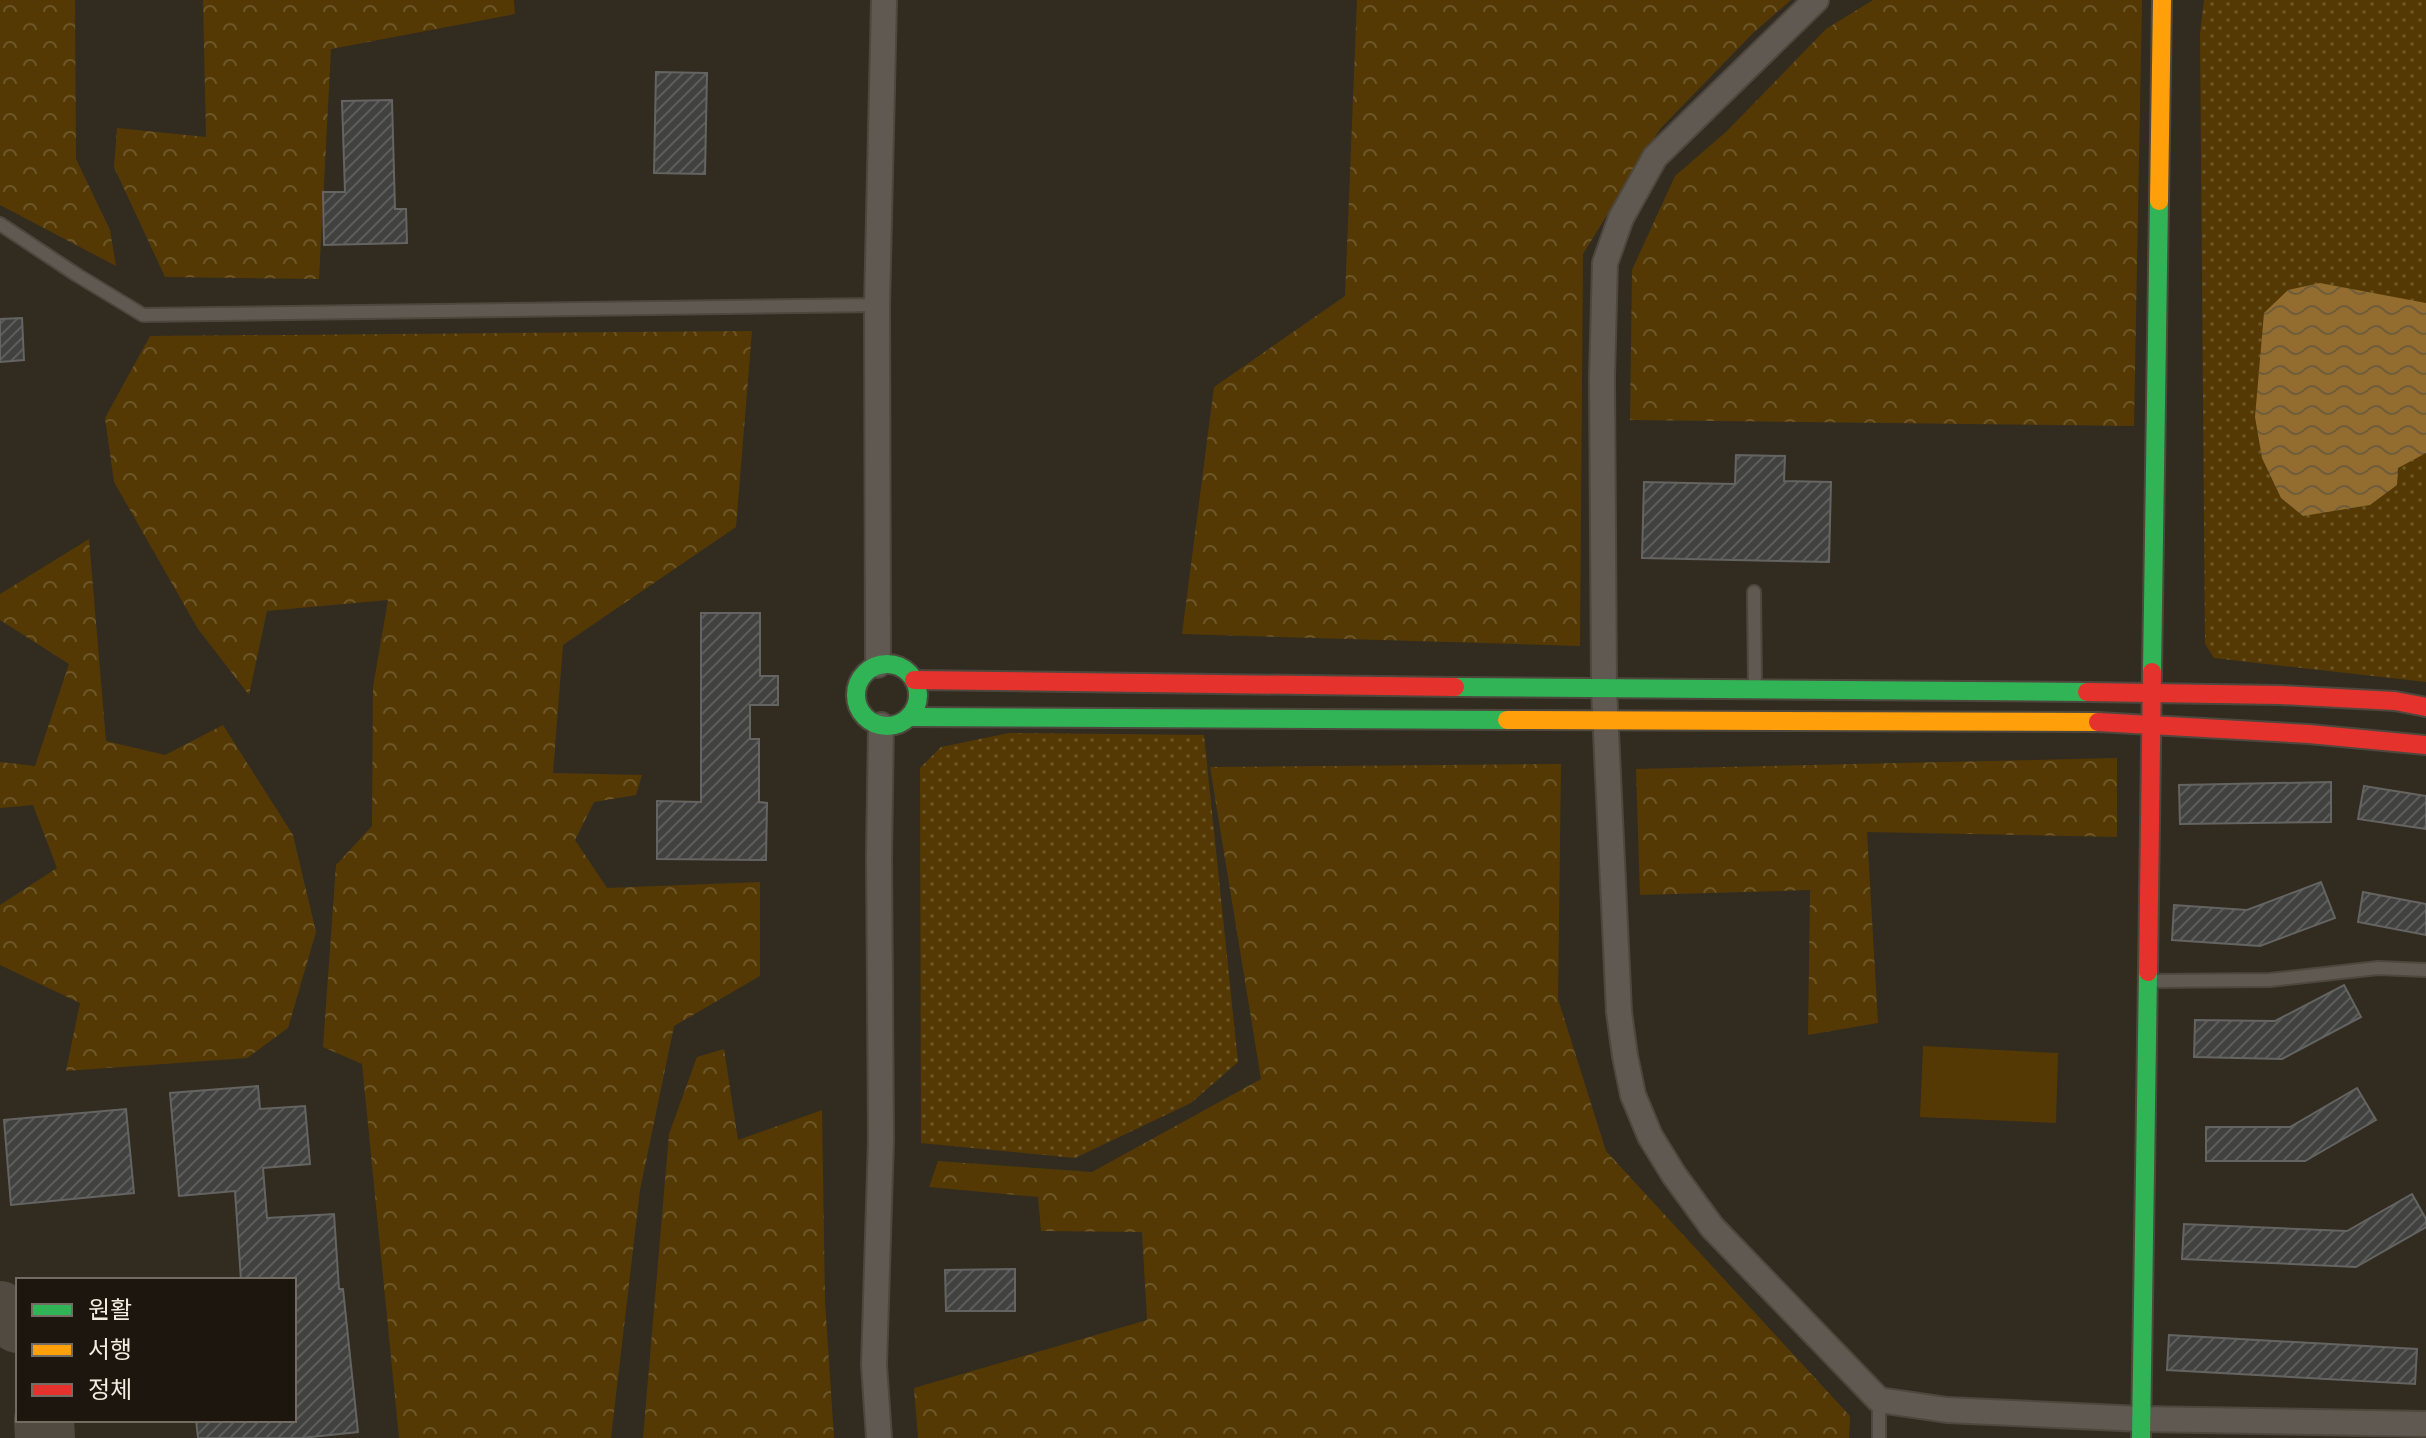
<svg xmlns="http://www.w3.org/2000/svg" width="2426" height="1438" viewBox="0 0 2426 1438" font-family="Bitter,'Noto Sans KR',serif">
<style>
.grass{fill:#543904}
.forest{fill:url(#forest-crowns)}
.park{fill:url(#park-dots)}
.water{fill:url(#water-waves)}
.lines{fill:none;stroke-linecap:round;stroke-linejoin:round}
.taxiway{stroke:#504a40;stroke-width:60}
.building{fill:url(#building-hatch);stroke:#646463;stroke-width:2}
.lane-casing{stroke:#4d473e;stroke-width:16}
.street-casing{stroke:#4d473e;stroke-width:28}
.fast-casing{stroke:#4d473e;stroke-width:22}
.slow-casing{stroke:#4d473e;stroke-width:22}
.jam-casing{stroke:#4d473e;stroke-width:22}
.lane{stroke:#5f5951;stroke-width:12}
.street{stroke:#5f5951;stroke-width:24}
.fast{stroke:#30b455;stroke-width:18}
.slow{stroke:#ff9f0a;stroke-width:18}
.jam{stroke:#e5322d;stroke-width:18}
</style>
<defs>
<pattern id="forest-crowns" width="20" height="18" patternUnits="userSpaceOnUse" patternTransform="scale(2)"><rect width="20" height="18" fill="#543904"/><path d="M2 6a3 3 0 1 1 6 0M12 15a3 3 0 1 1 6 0" fill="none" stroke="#6d5628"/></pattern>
<pattern id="park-dots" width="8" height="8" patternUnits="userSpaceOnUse" patternTransform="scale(2)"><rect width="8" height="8" fill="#543904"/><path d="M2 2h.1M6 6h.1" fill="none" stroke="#6d5628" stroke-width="1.8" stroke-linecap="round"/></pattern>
<pattern id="water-waves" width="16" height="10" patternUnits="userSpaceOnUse" patternTransform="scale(2)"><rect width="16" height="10" fill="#926d2f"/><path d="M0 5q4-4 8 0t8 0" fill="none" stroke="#715c38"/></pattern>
<pattern id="building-hatch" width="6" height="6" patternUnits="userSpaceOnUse" patternTransform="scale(2)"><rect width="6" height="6" fill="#414240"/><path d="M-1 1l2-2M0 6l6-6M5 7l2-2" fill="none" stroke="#5d5d5b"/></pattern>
</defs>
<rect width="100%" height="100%" fill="#322b20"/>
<path class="grass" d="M1923,1046l135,7 -2,70 -136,-6z"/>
<g class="forest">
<path d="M0,0h75l1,159 34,71 6,36 -116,-61z"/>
<path d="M203,0h311l1,14 -184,35 -12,230 -154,-2 -51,-110 3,-39 89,9z"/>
<path d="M1357,0h434l-39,34 -92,95 -77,125 -3,392 -398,-12 32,-247 131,-91z"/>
<path d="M1873,0h269l-8,426 -504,-6 2,-150 43,-94 52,-45 99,-102z"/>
<path d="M752,331l-16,196 -173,118 -10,128 89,2 -6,20 -42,7 -19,38 32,48 153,-6v94l-86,50 -34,164 -29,248h-212l-37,-374 -39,-17 13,-182 36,-39 1,-139 15,-87 -121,11 -18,84 -51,-66 -84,-147 -9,-64 45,-82z"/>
<path d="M89,539l17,202 59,14 58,-30 70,110 23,97 -28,96 -41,30 -181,13 14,-68 -80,-38v-60l57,-37 -24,-63 -33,3v-46l35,4 34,-102 -69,-44v-26z"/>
<path d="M2117,758v79l-250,-5 11,191 -70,12 2,-145 -170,5 -4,-126z"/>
<path d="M1561,764l-3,235 48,152 244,265 -1,22h-931l-4,-50 233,-68 -5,-88 -101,-1 -3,-34 -109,-10 9,-26 154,11 169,-93 -51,-312z"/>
<path d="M724,1049l14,91 84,-30 3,191 9,137h-191l26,-304 28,-77z"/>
</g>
<g class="park">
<path d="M2204,0h222v682l-212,-24 -9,-14 -5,-610z"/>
<path d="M1009,733l195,2 34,327 -47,41 -116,55 -154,-15 -1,-375 21,-21z"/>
</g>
<path class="water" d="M2320,283l106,20v150l-28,15 -1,17 -27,20 -67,11 -22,-18 -19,-40 -7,-41 9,-104 24,-23z"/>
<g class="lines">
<g class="taxiway">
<path d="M0,1311l18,12"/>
<path d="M44,1420l1,18"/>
</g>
</g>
<g class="building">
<path d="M656,72l51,1 -2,101 -51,-1z"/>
<path d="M392,100l3,109h11l1,34 -83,2 -1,-53h22l-3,-91z"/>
<path d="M22,318l2,42 -24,2v-43z"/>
<path d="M1736,455l49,1 -1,25 47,1 -2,80 -187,-4 2,-76 91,2z"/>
<path d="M701,613h59v63h18v29h-28v34h9v63l8,1 -1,57 -109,-1v-58l44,1z"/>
<path d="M2331,782v40l-151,2 -1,-39z"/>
<path d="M2364,786l62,10v33l-68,-10z"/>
<path d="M2321,882l14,36 -75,28 -88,-6 2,-35 73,5z"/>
<path d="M2363,892l63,12v31l-68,-13z"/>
<path d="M2344,985l17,32 -79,42 -88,-2 1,-37 80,1z"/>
<path d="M258,1086l2,23 45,-3 5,58 -47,4 4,50 67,-4 5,75h4l15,143 -56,6h-104l-2,-18h98v-140h-53l-6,-89 -56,5 -9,-103z"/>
<path d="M2357,1088l19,32 -71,41h-99v-34h84z"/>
<path d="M126,1109l8,84 -123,12 -7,-85z"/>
<path d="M2412,1194l14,25v8l-70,40 -174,-8 2,-35 163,7z"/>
<path d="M1015,1269v42h-69l-1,-41z"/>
<path d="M2169,1335l248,14 -2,35 -248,-14z"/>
</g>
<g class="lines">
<g class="lane-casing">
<g id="lane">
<path d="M0,224l77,51 66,40 734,-10"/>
<path d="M1754,592l1,94"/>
<path d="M2151,981l119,-1 108,-12 48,2"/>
<path d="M1879,1438v-38"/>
</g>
</g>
<g class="street-casing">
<g id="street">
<path d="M1816,0l-161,157 -34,61 -16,45 -3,114 2,312 15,323 6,44 8,39 17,41 24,39 38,52 167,173 68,10 195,9 284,5"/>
<path d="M878,665l-1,-360 7,-305"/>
<path d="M879,1438l-5,-73 7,-226 -2,-283 2,-131"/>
</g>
</g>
<g class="fast-casing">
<g id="fast">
<circle cx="887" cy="695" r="31"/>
<path d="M2152,672l7,-471"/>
<path d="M1455,687l632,5"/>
<path d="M909,717l598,3"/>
<path d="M2141,1438l7,-466"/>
</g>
</g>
<g class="slow-casing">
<g id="slow">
<path d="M2159,201l3,-201"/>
<path d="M1507,720l591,2"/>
</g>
</g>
<g class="jam-casing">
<g id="jam">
<path d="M914,680l541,7"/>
<path d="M2087,692l193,3 115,6 31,6"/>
<path d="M2098,722l211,12 117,11"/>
<path d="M2148,972l4,-300"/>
</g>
</g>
<use href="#lane" class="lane"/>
<use href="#street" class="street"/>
<use href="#fast" class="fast"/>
<use href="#slow" class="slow"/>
<use href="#jam" class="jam"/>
</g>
<rect x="16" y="1278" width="280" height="144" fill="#1c160e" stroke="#726c62" stroke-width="2"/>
<rect x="32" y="1304" width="40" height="12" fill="#30b455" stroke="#726c62" stroke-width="2"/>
<text x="88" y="1318" font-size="24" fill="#f4ece0">원활</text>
<rect x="32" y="1344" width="40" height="12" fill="#ff9f0a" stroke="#726c62" stroke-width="2"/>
<text x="88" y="1358" font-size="24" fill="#f4ece0">서행</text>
<rect x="32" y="1384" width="40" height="12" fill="#e5322d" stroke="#726c62" stroke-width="2"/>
<text x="88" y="1398" font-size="24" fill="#f4ece0">정체</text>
</svg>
